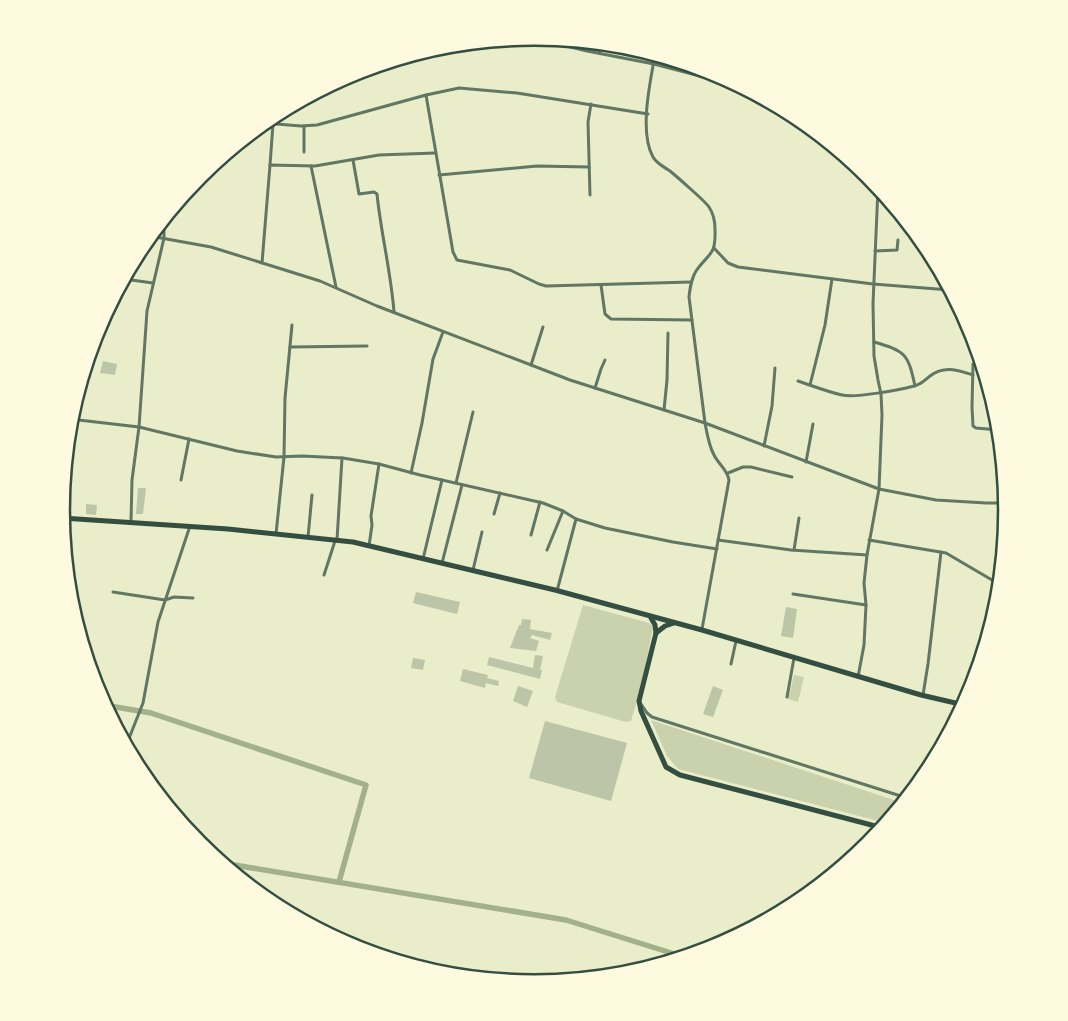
<svg xmlns="http://www.w3.org/2000/svg" width="1068" height="1021" viewBox="0 0 1068 1021" font-family="Montserrat,sans-serif">
<style>
.green{fill:#cad2ad}
.lines{fill:none;stroke-linecap:round;stroke-linejoin:round}
.canal{stroke:#a3b18a;stroke-width:5.5}
.building{fill:#bcc5a7}
.minor{stroke:#617663;stroke-width:3}
.trunk{stroke:#344e41;stroke-width:5}
.rim{fill:none;stroke:#344e41;stroke-width:2.5}
</style>
<rect width="100%" height="100%" fill="#e9edc9"/>
<g class="green">
<path d="M583,605l66,18 4,4 -12,60 -10,34 -5,1 -69,-20 -2,-5z"/>
<path d="M794,675l10,2 -6,25 -10,-3z"/>
<path d="M651,720l252,83 -17,20 -208,-54 -11,-13z"/>
</g>
<g class="lines">
<g class="canal">
<path d="M104,705l47,8 215,72 -27,97"/>
<path d="M222,863l344,57 118,37"/>
</g>
</g>
<g class="building">
<path d="M103,361l14,3 -2,11 -15,-2z"/>
<path d="M138,488h8l-3,26h-7z"/>
<path d="M86,504l11,1 -1,10 -10,-1z"/>
<path d="M416,592l44,10 -3,12 -44,-11z"/>
<path d="M786,607l11,2 -4,29 -12,-2z"/>
<path d="M522,619l9,1 -1,9 22,4 -2,7 -18,-5 -2,3 9,3 -3,10 -26,-3 9,-23h2z"/>
<path d="M535,655l8,1 -3,14h2l-2,9 -53,-14 2,-8 44,11z"/>
<path d="M413,658l12,2 -2,10 -12,-2z"/>
<path d="M463,669l25,6 -1,3 12,3 -1,5 -12,-3 -1,5 -25,-7z"/>
<path d="M518,686l15,5 -6,16 -14,-6z"/>
<path d="M713,686l10,4 -10,27 -10,-3z"/>
<path d="M545,721l82,22 -16,58 -82,-23z"/>
</g>
<g class="lines">
<g class="minor">
<path d="M533,38l54,13 67,13 84,22"/>
<path d="M599,53l2,-9"/>
<path d="M655,55c-5,28 -16,77 -2,102 3,6 11,10 17,14 6,5 36,31 39,36 4,6 6,14 6,22 1,28 -6,23 -19,42 -5,8 -6,17 -7,26l16,126c2,11 4,23 9,32 5,10 13,14 15,25l-27,149"/>
<path d="M704,77l1,-7"/>
<path d="M426,95l27,157 4,8 53,10 29,14 7,2 145,-4"/>
<path d="M264,123l37,3 16,-1 109,-30 33,-7 58,5 131,21"/>
<path d="M304,126v26"/>
<path d="M353,160l6,34 15,-2 3,2c4,40 14,78 17,118"/>
<path d="M270,165l3,-41"/>
<path d="M311,166l25,121"/>
<path d="M439,175l98,-9 52,1"/>
<path d="M590,195l-2,-73 3,-18"/>
<path d="M150,236l61,11 109,34 57,25 193,74 135,43 174,66 57,11 50,3h20"/>
<path d="M714,248l14,15 10,4 135,17 77,6"/>
<path d="M875,251l22,-1 1,-10"/>
<path d="M262,263l8,-98 45,1 64,-11 56,-2"/>
<path d="M124,279l29,4"/>
<path d="M601,285l4,29 6,5 81,1"/>
<path d="M874,342c31,9 34,11 41,44"/>
<path d="M290,347l77,-1"/>
<path d="M973,364l-1,43 1,19 3,2 23,2"/>
<path d="M531,365l12,-38"/>
<path d="M798,381c15,5 30,11 44,14 14,3 57,-5 72,-9 7,-1 11,-6 16,-10 14,-11 28,-6 43,-1"/>
<path d="M810,385l15,-60 7,-46"/>
<path d="M595,388l6,-19 4,-9"/>
<path d="M664,410l3,-30 1,-47"/>
<path d="M70,419l69,8 98,24 39,6 26,-1 41,2 36,6 41,11 123,28 20,8 13,8 29,9 68,14 44,7"/>
<path d="M764,446l8,-40 3,-38"/>
<path d="M806,462l7,-38"/>
<path d="M411,473l11,-50 11,-64 10,-27"/>
<path d="M728,473l15,-6h8l41,10"/>
<path d="M181,480l8,-41"/>
<path d="M456,483l17,-71"/>
<path d="M494,514l6,-21"/>
<path d="M131,522l1,-42 7,-53 8,-116 17,-73v-19"/>
<path d="M276,534l8,-77 1,-59 7,-73"/>
<path d="M531,535l9,-33"/>
<path d="M308,537l4,-42"/>
<path d="M337,540l5,-82"/>
<path d="M718,540l73,10 76,5"/>
<path d="M869,540l77,13 46,27 2,-3 4,-27"/>
<path d="M369,546l3,-21 -1,-9 8,-52"/>
<path d="M547,550l16,-39"/>
<path d="M794,550l5,-32"/>
<path d="M423,559l19,-79"/>
<path d="M442,563l20,-78"/>
<path d="M473,570l9,-38"/>
<path d="M324,575l11,-34"/>
<path d="M557,591l19,-72"/>
<path d="M113,592l52,8 9,-3 19,1"/>
<path d="M793,594l73,11"/>
<path d="M731,664l5,-23"/>
<path d="M858,677l6,-32 2,-40 -2,-22 3,-28 12,-66 3,-74 -1,-21 -3,-14 -4,-24 -1,-52 5,-116"/>
<path d="M970,694l1,-15"/>
<path d="M923,695l5,-31 13,-112"/>
<path d="M787,697l7,-39"/>
<path d="M641,704l6,9 5,4 255,81"/>
<path d="M126,746l17,-43 15,-81 32,-96"/>
</g>
<g class="trunk">
<path d="M62,518l166,11 125,13 202,48 147,40 219,65 43,10"/>
<path d="M651,618l4,7 1,8 -17,68 2,10 25,56 14,8 203,53"/>
<path d="M656,633l9,-7 9,-3"/>
</g>
</g>
<path d="M0 0H1068V1021H0ZM70 510a464 464 0 1 1 928 0a464 464 0 1 1-928 0Z" fill="#fefae0" fill-rule="evenodd"/>
<path class="rim" d="M70 510a464 464 0 1 1 928 0a464 464 0 1 1-928 0Z"/>
</svg>
